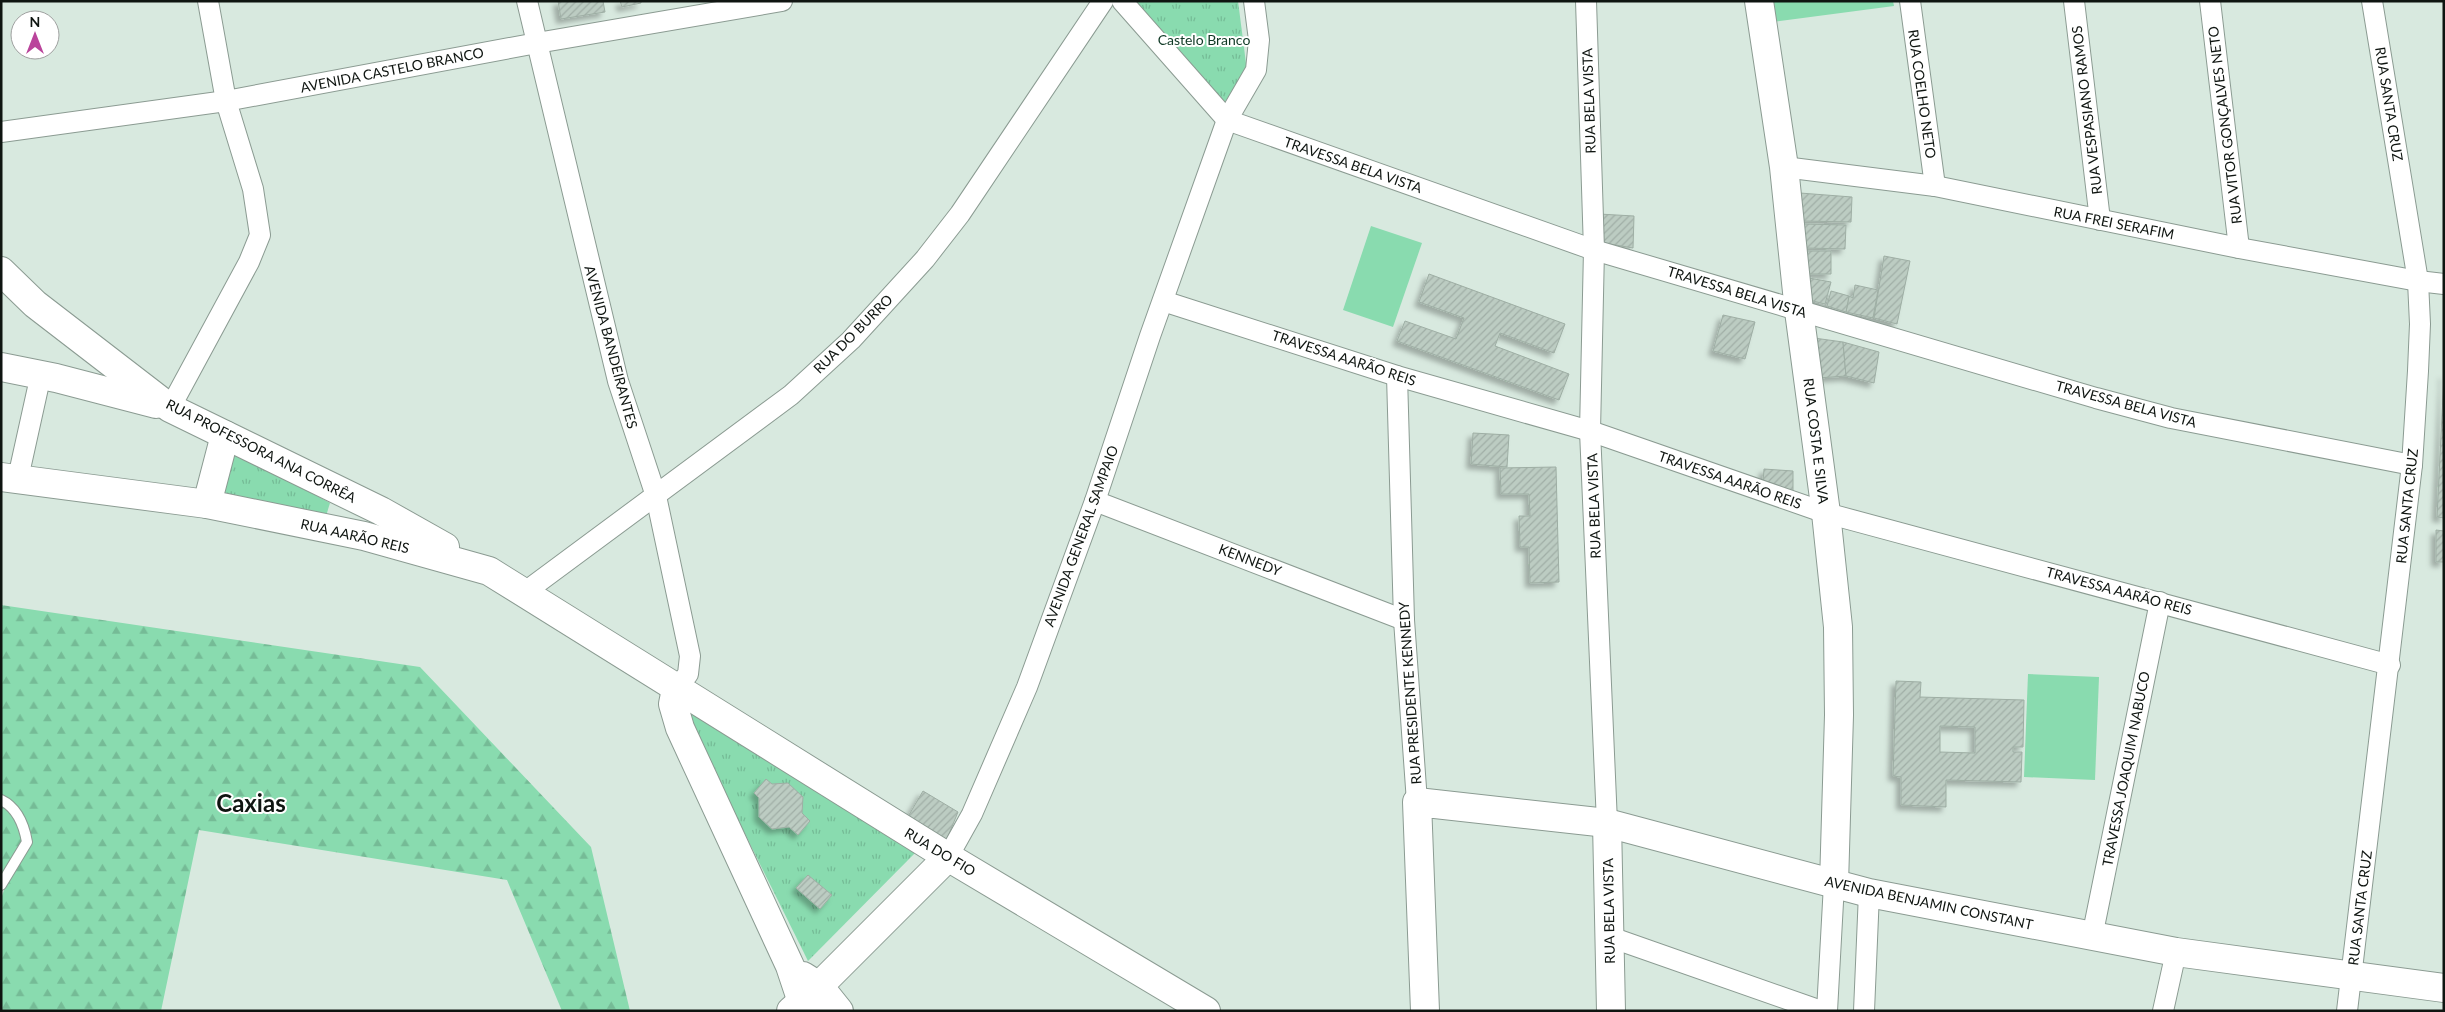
<svg xmlns="http://www.w3.org/2000/svg" width="2445" height="1012" viewBox="0 0 2445 1012" font-family="Lato,sans-serif">
<style>
.grass{fill:url(#grass-tufts)}
.forest{fill:url(#forest-firs)}
.pitch{fill:#89dbaf}
.building{fill:url(#building-hatch);stroke:#9eaea4;fill-rule:evenodd;filter:url(#shadow)}
.lines{fill:none;stroke-linecap:round;stroke-linejoin:round}
.lane-casing{stroke:#8b9b92;stroke-width:12}
.street-casing{stroke:#8b9b92;stroke-width:22}
.secondary-casing{stroke:#8b9b92;stroke-width:30}
.lane{stroke:#fff;stroke-width:10}
.street{stroke:#fff;stroke-width:20}
.secondary{stroke:#fff;stroke-width:28}
.labels{text-anchor:middle;stroke-width:4;stroke-linejoin:round;paint-order:stroke}
.park-label{font-size:14px;fill:#0f3925;stroke:#fff}
.street-label{font-size:14px;fill:#0f1511;stroke:#fff}
.town-label{font-size:24px;font-weight:bold;fill:#0f1511;stroke:#fff}
</style>
<defs>
<pattern id="grass-tufts" width="24" height="20" patternUnits="userSpaceOnUse" patternTransform="scale(1.25)"><rect width="24" height="20" fill="#89dbaf"/><path d="M3 7l-1-3M5 7V3M7 7l1-3M15 17l-1-3M17 17v-4M19 17l1-3" fill="none" stroke="#75bb96"/></pattern>
<pattern id="forest-firs" width="22" height="20" patternUnits="userSpaceOnUse" patternTransform="scale(1.25)"><rect width="22" height="20" fill="#89dbaf"/><path d="M5 1l3.5 6h-7zM16 11l3.5 6h-7z" fill="#75bb96"/></pattern>
<pattern id="building-hatch" width="6" height="6" patternUnits="userSpaceOnUse" patternTransform="scale(1.25)"><rect width="6" height="6" fill="#bcccc2"/><path d="M-1 1l2-2M0 6l6-6M5 7l2-2" fill="none" stroke="#a0aea6"/></pattern>
<filter id="shadow"><feDropShadow dx="-4.5" dy="4.5" stdDeviation="2.5" flood-color="#0004"/></filter>
</defs>
<rect width="100%" height="100%" fill="#d8e9df"/>
<g class="grass">
<path d="M1126,1h112l9,70 -28,39z"/>
<path d="M231,448l99,55 -4,13 -106,-18z"/>
<path d="M680,703l237,148 -109,110z"/>
</g>
<path class="forest" d="M1,605l419,62 171,180 39,164h-68l-55,-131 -308,-50 -38,181h-160v-112l4,-12 -4,-21z"/>
<g class="pitch">
<path d="M1769,1h124l1,5 -121,16z"/>
<path d="M1371,226l51,17 -29,84 -50,-17z"/>
<path d="M2028,674l71,3 -4,103 -71,-3z"/>
</g>
<g class="building">
<path d="M558,1h45l2,11 -44,7z"/>
<path d="M620,1h21v2l-19,4z"/>
<path d="M1800,193l52,4 -1,25 -49,-1z"/>
<path d="M1599,214l35,2 -1,32 -35,-6z"/>
<path d="M1803,224l43,1 -1,24 -40,-1z"/>
<path d="M1806,251h25v23h-24z"/>
<path d="M1884,256l26,5 -13,63 -23,-6z"/>
<path d="M1429,274l136,50 -11,29 -54,-20 -5,13 74,28 -10,26 -162,-59 8,-20 51,18 8,-21 -45,-16z"/>
<path d="M1809,278l22,4 -6,22 -20,-5z"/>
<path d="M1855,285l23,5 -5,28 -27,-6 3,-16 4,2z"/>
<path d="M1831,291l18,5 -3,16 -19,-6z"/>
<path d="M1723,315l32,7 -10,37 -32,-8z"/>
<path d="M1814,338l29,4 3,34 -28,2z"/>
<path d="M1843,342l36,10 -5,31 -28,-7z"/>
<path d="M2444,374v144l-7,-1z"/>
<path d="M1473,433l36,2 -2,32 -36,-3z"/>
<path d="M1556,467l3,115 -29,1 -1,-36h-9l-1,-31h11l-1,-22h-28l-1,-26z"/>
<path d="M1764,469l29,2v23l-30,-12z"/>
<path d="M2436,530l8,1v31h-8z"/>
<path d="M1896,681l25,1 -1,15 104,3 -1,47h-10v5h9l-1,30 -75,-2v27l-45,-2v-28l-8,-1zM1940,726l35,1v26l-35,-1z"/>
<path d="M766,779l6,5 16,-1 15,14 -1,16 8,8 -12,14 -9,-8 -17,2 -13,-12v-19l-5,-5z"/>
<path d="M923,791l35,21 -12,29 -40,-21z"/>
<path d="M808,875l24,20 -12,14 -24,-21z"/>
</g>
<g class="lines">
<g class="lane-casing">
<path id="lane" d="M1,800c17,8 23,25 26,42l-26,43"/>
</g>
<g class="street-casing">
<g id="street">
<path d="M527,1l91,380 38,115 34,160 -2,18 -12,15"/>
<path d="M1122,1l105,119 367,130 502,148 75,20 241,47"/>
<path d="M1586,1l8,249 -4,181 17,392"/>
<path d="M1910,1l25,185"/>
<path d="M2074,1l26,219"/>
<path d="M2210,1l29,247"/>
<path d="M1,132l225,-31 311,-58 245,-42"/>
<path d="M1784,167l151,19 304,62 179,33 26,3"/>
<path d="M1163,301l234,75 193,55 236,82 564,152"/>
<path d="M1397,376l7,244 13,182"/>
<path d="M170,408l79,-146 11,-27 -7,-46 -27,-88 -18,-100"/>
<path d="M18,478l23,-104"/>
<path d="M1095,501l309,119"/>
<path d="M525,592l266,-197 60,-55 74,-81 35,-45 143,-213"/>
<path d="M948,857l24,-43 55,-127 68,-186 55,-165 77,-216 29,-50 3,-30 -5,-39"/>
<path d="M1610,937l211,74"/>
<path d="M2092,937l68,-335"/>
<path d="M1827,1011l7,-127"/>
<path d="M1864,1011l5,-118"/>
<path d="M2163,1011l13,-59"/>
<path d="M2347,1011l65,-546 6,-94 2,-47 -2,-43 -46,-280"/>
</g>
</g>
<g class="secondary-casing">
<g id="secondary">
<path d="M1759,1l25,166 15,144 27,202 12,114 1,88 -5,169"/>
<path d="M1,271l34,33 135,104 211,103 64,36"/>
<path d="M1,367l55,11 100,26"/>
<path d="M1,477l206,27 157,32 125,35 459,286 258,154"/>
<path d="M207,504l18,-69"/>
<path d="M676,689l-3,15 7,24 110,238 12,36 6,9"/>
<path d="M1607,823l4,188"/>
<path d="M803,976l16,10 20,25"/>
<path d="M791,1011l28,-25 129,-129"/>
<path d="M1425,1011l-8,-209 190,21 262,70 307,59 268,36"/>
</g>
</g>
<use href="#lane" class="lane"/>
<use href="#street" class="street"/>
<use href="#secondary" class="secondary"/>
</g>
<g class="labels">
<g class="park-label">
<text x="1204" y="45">Castelo Branco</text>
</g>
<g class="street-label">
<text transform="translate(392 70) rotate(-11)" y="5">AVENIDA CASTELO BRANCO</text>
<text transform="translate(1922 94) rotate(82)" y="5">RUA COELHO NETO</text>
<text transform="translate(1589 101) rotate(-92)" y="5">RUA BELA VISTA</text>
<text transform="translate(2389 104) rotate(81)" y="5">RUA SANTA CRUZ</text>
<text transform="translate(2087 110) rotate(-97)" y="5">RUA VESPASIANO RAMOS</text>
<text transform="translate(2225 125) rotate(-97)" y="5">RUA VITOR GONÇALVES NETO</text>
<text transform="translate(1353 165) rotate(19)" y="5">TRAVESSA BELA VISTA</text>
<text transform="translate(2114 223) rotate(11)" y="5">RUA FREI SERAFIM</text>
<text transform="translate(1737 292) rotate(17)" y="5">TRAVESSA BELA VISTA</text>
<text transform="translate(853 334) rotate(-45)" y="5">RUA DO BURRO</text>
<text transform="translate(611 347) rotate(75)" y="5">AVENIDA BANDEIRANTES</text>
<text transform="translate(1344 358) rotate(18)" y="5">TRAVESSA AARÃO REIS</text>
<text transform="translate(2126 404) rotate(15)" y="5">TRAVESSA BELA VISTA</text>
<text transform="translate(1816 441) rotate(83)" y="5">RUA COSTA E SILVA</text>
<text transform="translate(261 451) rotate(27)" y="5">RUA PROFESSORA ANA CORRÊA</text>
<text transform="translate(1730 480) rotate(19)" y="5">TRAVESSA AARÃO REIS</text>
<text transform="translate(1594 506) rotate(-92)" y="5">RUA BELA VISTA</text>
<text transform="translate(2407 506) rotate(-84)" y="5">RUA SANTA CRUZ</text>
<text transform="translate(355 536) rotate(13)" y="5">RUA AARÃO REIS</text>
<text transform="translate(1081 536) rotate(-70)" y="5">AVENIDA GENERAL SAMPAIO</text>
<text transform="translate(1250 560) rotate(21)" y="5">KENNEDY</text>
<text transform="translate(2119 591) rotate(15)" y="5">TRAVESSA AARÃO REIS</text>
<text transform="translate(1410 693) rotate(-94)" y="5">RUA PRESIDENTE KENNEDY</text>
<text transform="translate(2126 769) rotate(-79)" y="5">TRAVESSA JOAQUIM NABUCO</text>
<text transform="translate(940 852) rotate(31)" y="5">RUA DO FIO</text>
<text transform="translate(1929 903) rotate(12)" y="5">AVENIDA BENJAMIN CONSTANT</text>
<text transform="translate(2360 908) rotate(-83)" y="5">RUA SANTA CRUZ</text>
<text transform="translate(1609 911) rotate(-91)" y="5">RUA BELA VISTA</text>
</g>
<g class="town-label">
<text x="251" y="812">Caxias</text>
</g>
</g>
<rect width="2445" height="1012" fill="none" stroke="#0f1511" stroke-width="5"/>
<g transform="translate(35 35)"><circle r="24" fill="#ffffff" stroke="#9fa1a0"/>
<path d="M0-4L9 19L0 12L-9 19Z" fill="#ba449b"/>
<text y="-8" font-size="14" font-weight="bold" text-anchor="middle" fill="#0f1511">N</text>
</g>
</svg>
